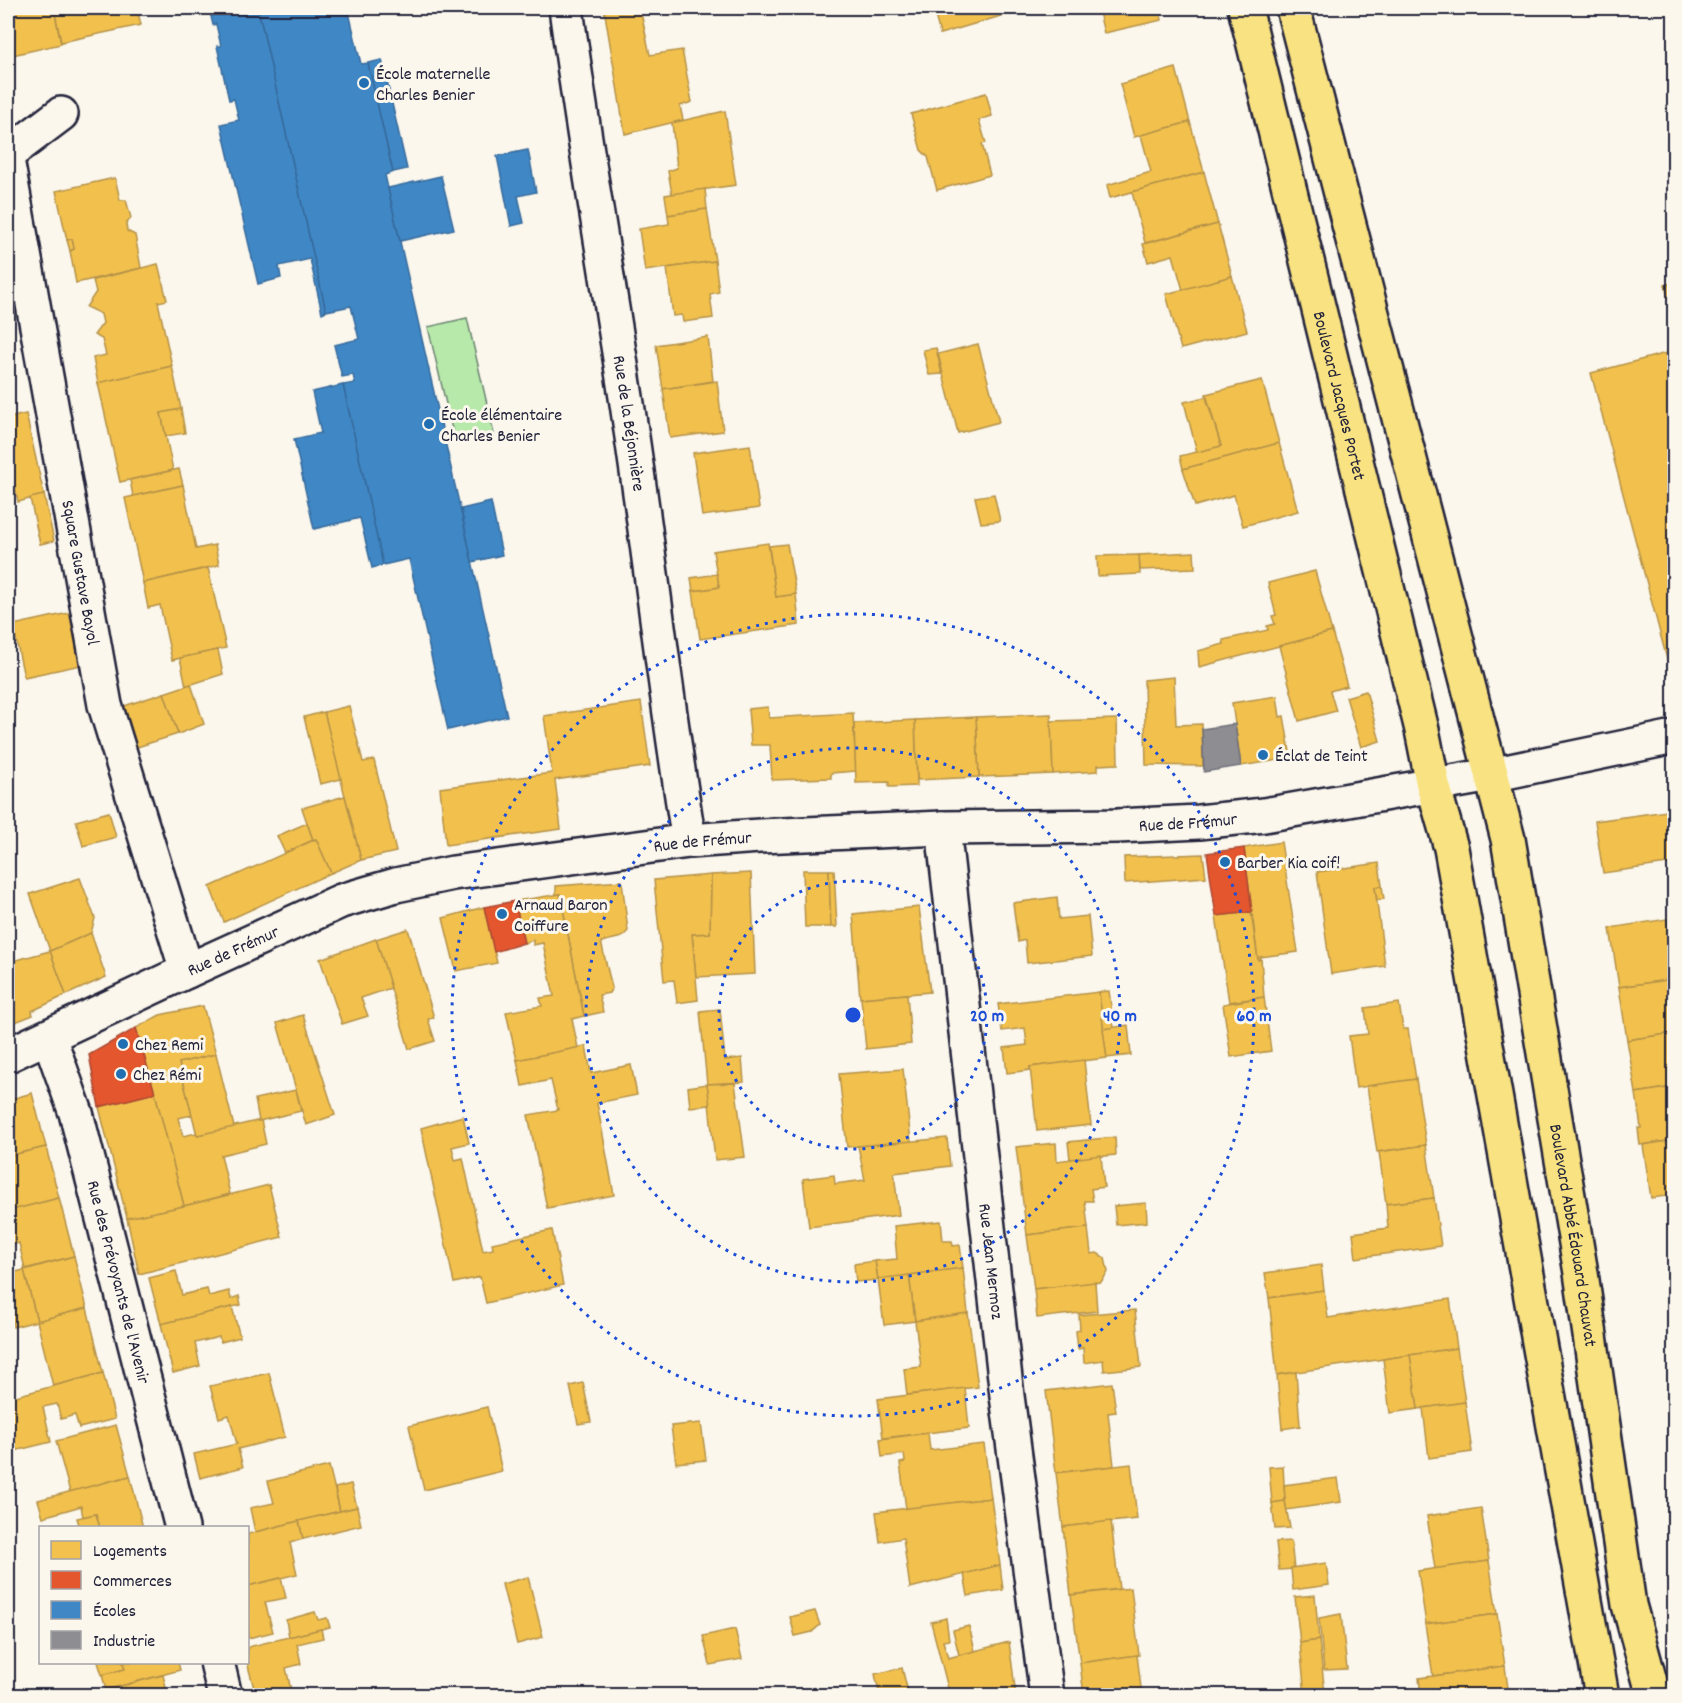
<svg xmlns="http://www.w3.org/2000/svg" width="1682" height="1703" viewBox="0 0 1682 1703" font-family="Dekko,sans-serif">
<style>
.pitch{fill:#b7e9aa;stroke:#6c8672;stroke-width:1.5}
.homes{fill:#f2c14e;stroke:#b49148;stroke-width:1.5}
.shops{fill:#e4572e;stroke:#aa4732;stroke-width:1.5}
.schools{fill:#3f88c5;stroke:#36699c;stroke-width:1.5}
.industry{fill:#8d8d92;stroke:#6d6d78;stroke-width:1.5}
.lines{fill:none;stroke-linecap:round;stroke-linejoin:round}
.minor-casing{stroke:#22223b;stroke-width:38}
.major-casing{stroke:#22223b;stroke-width:38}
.minor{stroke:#fbf7ec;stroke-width:33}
.major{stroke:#f8e281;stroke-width:33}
.ring{fill:none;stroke:#1d4ed8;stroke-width:3;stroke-dasharray:3 6}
.poi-dot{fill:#1f6fb2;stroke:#fbf7ec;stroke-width:2}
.labels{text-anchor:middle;stroke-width:6;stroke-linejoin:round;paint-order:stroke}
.poi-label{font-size:18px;fill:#22223b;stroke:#fbf7ec;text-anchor:start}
.street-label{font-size:18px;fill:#22223b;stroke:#fbf7ec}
.centre{fill:#1d4ed8;stroke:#fbf7ec;stroke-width:3}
.ring-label{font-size:18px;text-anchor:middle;font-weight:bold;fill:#1d4ed8;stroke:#fbf7ec;stroke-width:6;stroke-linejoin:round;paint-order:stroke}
</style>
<rect width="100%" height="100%" fill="#fbf7ec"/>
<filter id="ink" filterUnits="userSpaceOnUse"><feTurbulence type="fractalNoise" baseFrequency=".0167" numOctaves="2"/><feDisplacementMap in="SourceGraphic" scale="12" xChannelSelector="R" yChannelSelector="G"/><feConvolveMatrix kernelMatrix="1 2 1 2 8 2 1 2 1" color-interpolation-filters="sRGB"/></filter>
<g filter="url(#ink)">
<path class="pitch" d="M467,318l27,116 -39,8 -27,-115z"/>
<g class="homes">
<path d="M8,8h46l7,36 -53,12z"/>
<path d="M54,8h83l4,17 -80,17z"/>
<path d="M604,8h36l10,47 32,-5 10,52 -12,4 3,14 -58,14z"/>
<path d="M948,8h69l1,3 -78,23 -6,-22z"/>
<path d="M1098,8h61l3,12 -58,13z"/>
<path d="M1176,68l14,54 -56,15 -14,-53z"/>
<path d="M986,93l6,23 -13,4 7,23 -4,1 8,31 -53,15 -9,-33 -7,-7 -10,-36z"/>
<path d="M725,111l11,74 -64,9 -4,-23 9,-3 -5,-45z"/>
<path d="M1190,122l14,50 -94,26 -3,-13 44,-13 -10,-37z"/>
<path d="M1204,172l14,52 -73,19 -13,-51z"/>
<path d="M115,178l5,22h6l5,18 -5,6 1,7 8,4 6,33 -65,15 -6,-32 4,-2 -2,-10 -5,1 -11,-49z"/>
<path d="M705,189l2,20 -39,6 -3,-20z"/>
<path d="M707,209l8,52 -70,10 -6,-42 30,-5 -1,-9z"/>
<path d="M1218,224l14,52 -49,14 -10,-35 -25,7 -5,-18z"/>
<path d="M72,239l2,10 -4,2 -3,-11z"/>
<path d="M715,261l4,31 -9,2 3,24 -30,4 -1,-7 -9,1 -6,-48z"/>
<path d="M158,264l9,36 -9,2 14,64 -74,17 -5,-25 13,-3 -4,-16 -8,-4 9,-12 -2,-9 -15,-7 10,-15 -3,-12z"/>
<path d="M1232,276l15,55 -66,18 -15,-55z"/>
<path d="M1674,282v38l-9,-35z"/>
<path d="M708,337l5,44 -50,8 -7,-44z"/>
<path d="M10,338l4,19 -6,2v-20z"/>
<path d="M978,344l21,78 -41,11 -20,-79z"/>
<path d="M936,348l6,26 -13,1 -6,-25z"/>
<path d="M1674,351v330l-1,1 -82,-309z"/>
<path d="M172,366l9,43 -20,4 12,57 -53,12 -22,-99z"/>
<path d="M1262,380l17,63 -96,26 -3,-13 41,-10 -15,-52z"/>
<path d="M717,381l6,50 -53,7 -7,-49z"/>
<path d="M1206,397l15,49 -24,6 -13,-50z"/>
<path d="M181,409l4,24 -19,3 -5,-23z"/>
<path d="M26,414l18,81 -26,7 -10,-48v-36z"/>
<path d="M1279,443l19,68 -55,15 -9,-31 -39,11 -12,-37z"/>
<path d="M750,445l9,63 -57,8 -9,-63z"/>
<path d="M179,469l4,16 -50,11 -3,-16z"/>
<path d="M183,485l13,64 19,-4 4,20 -76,18 -18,-85z"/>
<path d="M994,494l6,27 -19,2 -6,-26z"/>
<path d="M44,495l10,46 -14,3 -10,-46z"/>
<path d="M768,543l8,54 20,-3 3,31 -99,14 -7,-48 26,-4 -6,-36z"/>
<path d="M787,544l9,50 -20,3 -7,-51z"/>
<path d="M1194,552l1,16 -55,2 -1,-15z"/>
<path d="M1139,555l1,19 -42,2 -1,-20z"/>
<path d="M208,568l18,80 -54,12 -12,-55 -12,3 -5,-25z"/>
<path d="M1315,571l17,61 -133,35 -1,-16 26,-7 -1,-4 45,-10 -1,-4 8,-2 -3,-8 4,-1 -8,-32z"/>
<path d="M717,574l2,13 -26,4 -2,-13z"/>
<path d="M69,613l12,52 -57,12 -11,-52z"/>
<path d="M1332,632l15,54 -17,5 6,20 -37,10 -20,-75z"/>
<path d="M218,650l5,24 -37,12 -6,-28z"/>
<path d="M1174,677l2,48 26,-1 1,42 -57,-1 -2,-85z"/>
<path d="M191,684l13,40 -26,10 -14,-41z"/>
<path d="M1366,691l14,50 -19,6 -15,-50z"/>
<path d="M164,693l14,41 -44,14 -13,-41z"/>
<path d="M1277,696l3,21 4,-1 7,42 -50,8 -9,-63z"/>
<path d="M641,702l9,64 -95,14 6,49 -115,16 -6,-57 112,-15 -8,-57z"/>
<path d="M349,706l14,56 11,-2 22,92 -35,8 -37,-148z"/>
<path d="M768,707l1,11 84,-5 3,58 -25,2v5l-59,2 -2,-35h-19l-3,-36z"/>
<path d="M324,712l17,67 -21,5 -16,-67z"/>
<path d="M1051,714l2,60 -74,3 -3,-60z"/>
<path d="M976,717l3,60 -62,3 -2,-60z"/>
<path d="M1117,719l1,45 -20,1v6l-45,3 -2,-53z"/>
<path d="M915,720l2,66 -28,1v-5l-33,1 -2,-60z"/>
<path d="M345,796l16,64 -30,13 -15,-34 -3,1 -11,-32z"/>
<path d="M1674,810v53l-71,10 -8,-52z"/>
<path d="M109,812l7,25 -33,9 -7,-25z"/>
<path d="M307,823l6,17 -28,13 -8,-17z"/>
<path d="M316,839l15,34 -107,49 -14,-35z"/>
<path d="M1281,842l17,110 -38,5 1,2 -3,1 -14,-112z"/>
<path d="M1203,854l3,23 -81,6 -1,-26z"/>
<path d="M1379,863l3,23 -7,1 10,79 -54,8 -14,-102z"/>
<path d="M803,870h26l2,57h-26z"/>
<path d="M829,870h5l3,57h-6z"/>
<path d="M751,873l4,101 -59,3 -4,-43 18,-1 1,-58z"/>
<path d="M711,875l-1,58 -18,1 6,66 -21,3 -3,-23 -10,1 -10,-101z"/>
<path d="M80,878l15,40 -4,15 -41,18 -20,-57z"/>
<path d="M622,881l6,50 -6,6 -21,5 11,46 -3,5 -10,2 4,17 -19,4 -24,-122 -4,1v-9z"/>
<path d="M1382,886l2,13 -7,1 -2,-13z"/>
<path d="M560,894l24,122 -12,3 6,29 -61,12 -11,-48 36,-6 -2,-8 14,-2 -11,-53 -10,2v-5l-9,3 -9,-42z"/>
<path d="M1057,897l2,22 29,-3 4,40 -65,7 -2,-23 -7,2 -5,-39z"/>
<path d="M484,907l13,56 -41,8 -13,-53z"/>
<path d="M919,907l11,85 -70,6 -7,-84z"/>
<path d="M1251,912l7,48 3,-1 3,38 -35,5 -13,-86z"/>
<path d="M1667,919l7,60 -55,8 -9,-59z"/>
<path d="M408,929l26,89 -6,1 7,22 -26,8 -33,-110z"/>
<path d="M91,933l15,44 -40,18 -16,-44z"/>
<path d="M376,939l15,49 -30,10 7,18 -26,8 -22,-65z"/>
<path d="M50,951l16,44 -34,16 1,4 -25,10v-51l5,-3 -4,-9z"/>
<path d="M1674,979v54l-47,7 -8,-53z"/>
<path d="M1109,991l5,37 -11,1 -4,-37z"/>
<path d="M1099,992l8,66 -77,9v3l-23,3 -3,-25 23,-3 -2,-17 -23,3 -4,-27z"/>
<path d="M907,994l4,50 -45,5 -5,-51z"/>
<path d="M1264,997l7,54 -40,6 -8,-53z"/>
<path d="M1399,1003l4,26h5l8,50 -60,9 -7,-52 19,-2 -3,-26z"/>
<path d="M203,1006l13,48 -37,9 13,52 -14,3 5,18 13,-3 1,2 64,-15 5,24 -45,11 9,39 -46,12 -29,-113 -19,-65 24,-13z"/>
<path d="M720,1009l5,51 17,-2 2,24 -37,2 -7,-73z"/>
<path d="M303,1015l32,100 -29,10 -29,-102z"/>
<path d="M1128,1025l3,30 -24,3 -4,-29z"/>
<path d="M1674,1033v54l-38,6 -9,-53z"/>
<path d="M586,1046l5,27 40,-8 6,30 -40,8 17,92 -67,13 -19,-93 30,-5 -7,-30 -29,6 -5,-26z"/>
<path d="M216,1054l18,73 -37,8 -18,-72z"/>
<path d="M1084,1060l7,65 -54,6 -7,-64z"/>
<path d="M903,1069l8,73 -64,5 -8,-73z"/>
<path d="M1416,1079l10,66 -49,7 -10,-66z"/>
<path d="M735,1083l10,74 -30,3 -8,-76z"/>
<path d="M707,1084l3,21 -20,2 -2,-20z"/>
<path d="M1674,1087v53l-34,5 -2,-17h3l-5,-35z"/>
<path d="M296,1090l5,21 -42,10 -4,-22z"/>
<path d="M32,1093l14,54 -38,9v-56z"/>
<path d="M155,1093l29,113 -57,12 -28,-111z"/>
<path d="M463,1116l6,27 -17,4 3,13 8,-2 20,93 10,-2 -1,-6 60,-13 11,55 -77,18 -6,-26 -26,6 -33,-155z"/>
<path d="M1115,1137l1,18 -46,4 -2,-17z"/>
<path d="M947,1138l3,28 -56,7 5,42 -90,12 -6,-48 31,-4 1,9 30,-4 -7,-34z"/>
<path d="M1674,1140v55l-23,3 -8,-53z"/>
<path d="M1056,1143l1,18 44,-6 3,32 -13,2 2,12h-8l3,27 -61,7 -11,-88z"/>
<path d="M1426,1145l8,53 -48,6 -7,-52z"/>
<path d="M46,1147l13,51 -46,12 -5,-21v-33z"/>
<path d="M269,1185l13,52 -143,37 -12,-56 57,-12z"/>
<path d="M59,1198l15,58 -49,13 -6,-26 -11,3v-35z"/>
<path d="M1434,1198l7,48 -85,12 -3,-25 35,-5 -2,-24z"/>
<path d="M1146,1203l1,19 -31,3 -2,-19z"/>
<path d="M941,1221l2,20h9l1,5 7,-1 3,23 -85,12 -3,-19 22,-2 -3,-33z"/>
<path d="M1088,1228l3,26 6,-1 8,5 3,14 -7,10 -67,7 -7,-54z"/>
<path d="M74,1256l13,52 -50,13 -13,-51z"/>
<path d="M875,1261l3,19 -22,2 -2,-18z"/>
<path d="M1321,1265l3,25 -55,8 -4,-25z"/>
<path d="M963,1268l5,45 -53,8 -6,-46z"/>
<path d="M24,1270l13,51 -24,6 -5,-26v-27z"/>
<path d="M176,1271l6,24 25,-6 2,7 20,-5 2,8 8,-3 2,9 -80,19 -12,-46z"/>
<path d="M909,1275l6,46 -31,4 -6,-46z"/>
<path d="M1095,1282l2,29 -60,7 -3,-29z"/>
<path d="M1324,1290l4,28 122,-19 7,49 -180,27 -8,-77z"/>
<path d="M232,1307l8,30 -19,5 -2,-5 -24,6 5,23 -27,7 -12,-49z"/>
<path d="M87,1308l16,65 -50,13 -16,-65z"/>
<path d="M1135,1310l6,57 -37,4 -1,-11 -19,3 -1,-15 -5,1 -2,-18 4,-1 -1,-15z"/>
<path d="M968,1313l10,74 -71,8 -3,-26 17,-2 -6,-46z"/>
<path d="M1457,1348l8,54 -47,7 -8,-54z"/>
<path d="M1410,1355l8,54 -28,4 -7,-54z"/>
<path d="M1296,1372l4,54 -18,3 -5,-54z"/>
<path d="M103,1373l12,46 -36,9 -4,-13 -14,4 -4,-15 -14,3 8,35 -41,10 -2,-10v-44z"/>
<path d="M269,1373l16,64 -47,12 5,18 -43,11 -6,-24 43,-10 -8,-29 -10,3 -9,-32z"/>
<path d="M583,1383l8,39 -13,2 -8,-38z"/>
<path d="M1112,1383l4,29 -8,1 6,53 -58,7 -10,-82z"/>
<path d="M965,1388l4,40 -86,10 -5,-39z"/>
<path d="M1465,1402l7,50 -43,6 -6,-50z"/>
<path d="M487,1407l15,64 -78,19 -15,-64z"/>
<path d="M701,1423l5,37 -30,3 -5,-37z"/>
<path d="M116,1425l14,51 -60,16 -14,-51z"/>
<path d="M928,1433l2,17 54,-6 7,54 -85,11 -6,-46 5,-1 -1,-8 -22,3 -2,-18z"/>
<path d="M1131,1464l6,55 -74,8 -7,-54z"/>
<path d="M329,1466l11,45 -85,21 -5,-24 24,-5 -6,-22z"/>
<path d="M1283,1466l2,35 -13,2 -3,-36z"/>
<path d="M130,1476l13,52h-43l-4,-14 -13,3 -2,-11 -38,11 -5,-17z"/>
<path d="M1338,1478l3,24 -55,8 -2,-25z"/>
<path d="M351,1484l6,23 -17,4 -5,-23z"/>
<path d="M991,1498l9,67 -90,23 -7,-50 -23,4 -4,-30z"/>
<path d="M1285,1501l5,27 -15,1 -3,-26z"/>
<path d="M357,1507l4,18 -58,14 -4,-18z"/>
<path d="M1481,1508l8,53 -54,8 -8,-53z"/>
<path d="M96,1514l4,14h-20l-3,-10z"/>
<path d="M299,1521l4,18 -13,4 7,31 -49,12v-52z"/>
<path d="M1111,1521l8,68 -48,6 -8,-68z"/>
<path d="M1291,1541l3,28 -15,1 -3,-28z"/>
<path d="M1489,1561l8,53 -71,10 -8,-53z"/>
<path d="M1326,1563l3,22 -36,5 -2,-22z"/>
<path d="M1000,1565l3,25 -35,6 -4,-22z"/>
<path d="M528,1577l15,60 -26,7 -15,-60z"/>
<path d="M281,1578l5,20 -21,4 8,30 -25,6v-52z"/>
<path d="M1131,1588l8,67 -59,8 -9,-68z"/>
<path d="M1315,1595l4,45 -19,3 -5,-46z"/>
<path d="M815,1611l5,14 -8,7 -17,4 -5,-19z"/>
<path d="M315,1612l3,8 9,-2 3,9 -41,10 -3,-17z"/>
<path d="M1341,1614l6,55 -23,1 -5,-52z"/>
<path d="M1497,1614l8,52 -72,10 -8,-52z"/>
<path d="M946,1618l3,22 -6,1 5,17 61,-16 7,54h-66l-19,-74z"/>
<path d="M969,1626l6,25 -16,4 -6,-25z"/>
<path d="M321,1629l2,9 -26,6 4,20 -15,4 6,27 -36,1 -9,-34 1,-15z"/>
<path d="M735,1629l7,30 -32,6 -7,-29z"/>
<path d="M1319,1640l6,54 -20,2 -5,-53z"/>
<path d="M1137,1655l5,41h-58l-4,-33z"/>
<path d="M98,1662h25l2,7 -23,6z"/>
<path d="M123,1662h55l2,8 -74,20 -4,-15 23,-6z"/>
<path d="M1505,1666l4,30h-88l-2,-18z"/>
<path d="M902,1668l7,28h-29l-5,-22z"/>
<path d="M163,1675l5,21h-84l22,-6z"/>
<path d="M949,1691l1,5h-19z"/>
</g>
<g class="shops">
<path d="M1244,848l8,64 -36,4 -9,-63z"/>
<path d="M515,901l9,42 -30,9 -10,-45z"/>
<path d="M136,1028l19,65 -56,14 -10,-52z"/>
</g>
<g class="schools">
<path d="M209,8h49l68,303 -4,2 -12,-54 -31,7 2,12 -23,6 -37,-160 18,-4 -5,-21 -5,1 -12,-54h4l-5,-22 -3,1z"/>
<path d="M258,8h90l13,56 7,-1 25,109 -8,3 122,541 -59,14 -39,-171 -26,6 -40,-180 12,-2 -2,-8 -11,2 -8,-32 25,-6 -8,-33 -25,5z"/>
<path d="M382,60l25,109 -14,3 -25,-109z"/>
<path d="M528,150l8,42 -18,4 6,27 -13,3 -14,-70z"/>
<path d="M441,176l13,53 -54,12 -12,-53z"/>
<path d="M343,385l40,180 -11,3 -12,-50 -46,11 -20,-90 27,-6 -9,-41z"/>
<path d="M491,502l11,53 -30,7 -11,-53z"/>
</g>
<path class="industry" d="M1235,724l6,42 -37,6 -2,-43z"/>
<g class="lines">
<g class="minor-casing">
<g id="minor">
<path id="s1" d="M566,8c19,143 45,286 66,429 20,135 35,270 57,404"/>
<path d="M8,154l53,-40"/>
<path id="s2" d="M8,165l97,540 82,266"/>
<path id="s3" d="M943,828l64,568 40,300"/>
<path id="s4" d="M49,1037l27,76 106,415"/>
<path id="s5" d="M8,1055l179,-84 154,-70 55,-16 57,-12 236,-32 71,-5 183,-8 174,-2 82,-4 65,-7 227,-40 183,-38"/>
<path d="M217,1662l8,34"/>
</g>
</g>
<g class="major-casing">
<g id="major">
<path id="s6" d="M1245,8l177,722 11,55 18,63 151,848"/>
<path id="s7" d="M1293,8l215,831 73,434 48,332 25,91"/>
</g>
</g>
<use href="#minor" class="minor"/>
<use href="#major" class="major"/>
</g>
</g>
<g class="ring">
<circle cx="853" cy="1015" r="134"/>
<circle cx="853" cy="1015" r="267"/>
<circle cx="853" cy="1015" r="401"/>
</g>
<g class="poi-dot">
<circle cx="364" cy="83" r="6"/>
<circle cx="429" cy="424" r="6"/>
<circle cx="1263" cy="755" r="6"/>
<circle cx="1225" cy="862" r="6"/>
<circle cx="502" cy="914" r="6"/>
<circle cx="123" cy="1044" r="6"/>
<circle cx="121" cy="1074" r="6"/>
</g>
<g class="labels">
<g class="poi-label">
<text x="376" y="79">École maternelle<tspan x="376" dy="21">Charles Benier</tspan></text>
<text x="441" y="420">École élémentaire<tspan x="441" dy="21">Charles Benier</tspan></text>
<text x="1275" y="761">Éclat de Teint</text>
<text x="1237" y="868">Barber Kia coif!</text>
<text x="514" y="910">Arnaud Baron<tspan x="514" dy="21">Coiffure</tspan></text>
<text x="135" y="1050">Chez Remi</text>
<text x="133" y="1080">Chez Rémi</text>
</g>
<g class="street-label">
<text dy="6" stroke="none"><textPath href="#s6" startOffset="399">Boulevard Jacques Portet</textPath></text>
<text dy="6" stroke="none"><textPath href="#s1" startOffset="420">Rue de la Béjonnière</textPath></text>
<text dy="6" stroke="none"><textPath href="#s2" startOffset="414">Square Gustave Bayol</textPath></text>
<text dy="6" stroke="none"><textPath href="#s5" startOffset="1220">Rue de Frémur</textPath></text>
<text dy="6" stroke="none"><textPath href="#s5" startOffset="734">Rue de Frémur</textPath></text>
<text dy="6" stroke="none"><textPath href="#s5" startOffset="248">Rue de Frémur</textPath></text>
<text dy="6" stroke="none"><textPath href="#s7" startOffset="1260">Boulevard Abbé Édouard Chauvat</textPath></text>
<text dy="6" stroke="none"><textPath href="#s3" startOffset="436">Rue Jean Mermoz</textPath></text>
<text dy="6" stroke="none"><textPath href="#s4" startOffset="255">Rue des Prévoyants de l'Avenir</textPath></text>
</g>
</g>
<circle cx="853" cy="1015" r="9" class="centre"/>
<g class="ring-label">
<text x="987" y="1021">20 m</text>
<text x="1120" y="1021">40 m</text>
<text x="1254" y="1021">60 m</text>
</g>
<rect width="1682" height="1703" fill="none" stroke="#fbf7ec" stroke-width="30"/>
<rect x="15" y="15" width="1652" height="1673" fill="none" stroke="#22223b" stroke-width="2" filter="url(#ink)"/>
<rect x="39" y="1526" width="210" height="138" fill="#fbf7ec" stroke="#a4a2a5" stroke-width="1.5"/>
<rect x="51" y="1541" width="30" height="18" fill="#f2c14e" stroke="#a4a2a5" stroke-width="1.5"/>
<text x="93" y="1556" font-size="18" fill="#22223b">Logements</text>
<rect x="51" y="1571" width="30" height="18" fill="#e4572e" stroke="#a4a2a5" stroke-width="1.5"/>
<text x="93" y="1586" font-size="18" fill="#22223b">Commerces</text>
<rect x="51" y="1601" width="30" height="18" fill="#3f88c5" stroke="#a4a2a5" stroke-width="1.5"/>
<text x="93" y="1616" font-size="18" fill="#22223b">Écoles</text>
<rect x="51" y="1631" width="30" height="18" fill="#8d8d92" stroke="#a4a2a5" stroke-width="1.5"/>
<text x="93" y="1646" font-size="18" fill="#22223b">Industrie</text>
</svg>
